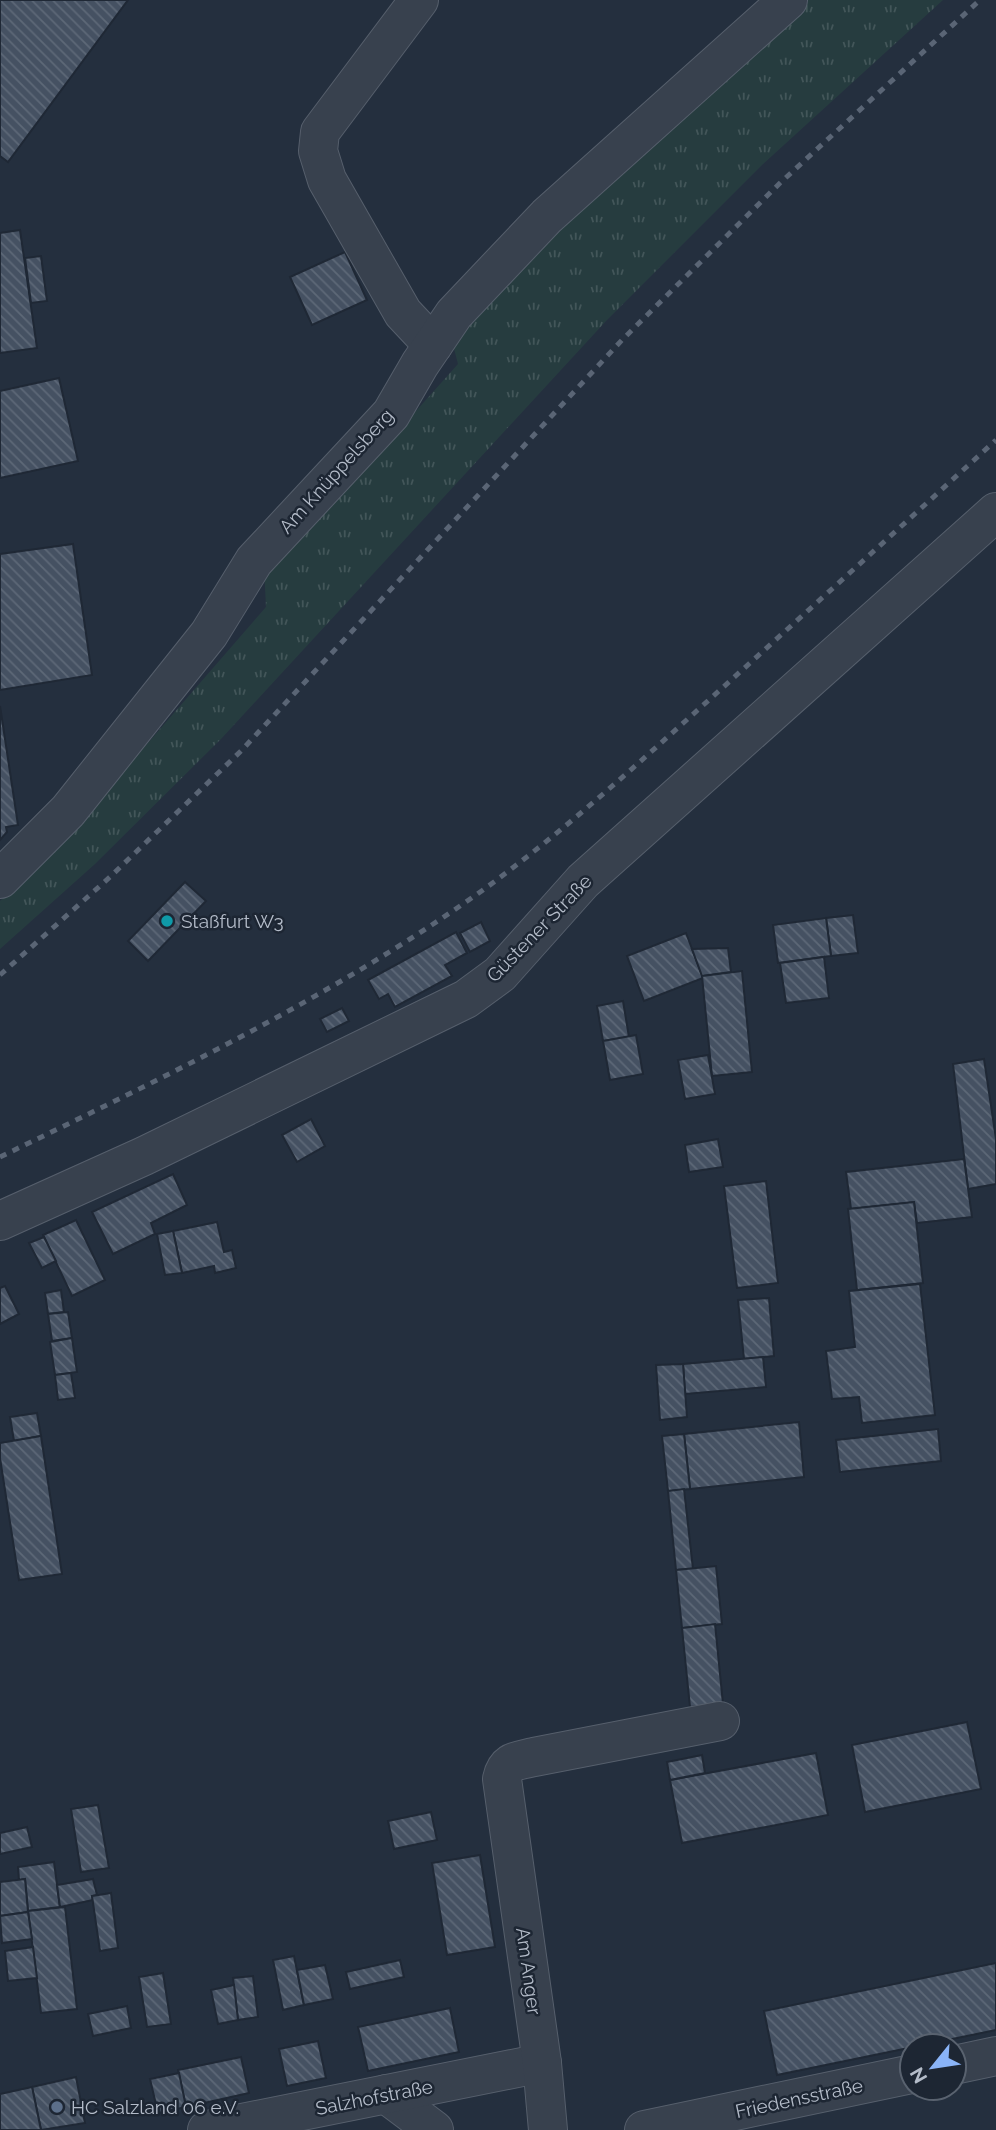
<svg xmlns="http://www.w3.org/2000/svg" width="996" height="2130" viewBox="0 0 996 2130" font-family="Raleway,sans-serif">
<style>
.grass{fill:url(#grass-tufts)}
.building{fill:url(#building-back-hatch);stroke:#1f2835;stroke-width:2}
.lines{fill:none;stroke-linecap:round;stroke-linejoin:round}
.minor-casing{stroke:#565f6c;stroke-width:40}
.minor{stroke:#38414e;stroke-width:38}
.rail{stroke:#5a6575;stroke-width:5;stroke-dasharray:7 7;stroke-linecap:butt}
.culture-dot{fill:#0f9aa8;stroke:#1d2633;stroke-width:2.5}
.service-dot{fill:#5c6f8a;stroke:#1d2633;stroke-width:2.5}
.labels{text-anchor:middle;stroke-width:5;stroke-linejoin:round;paint-order:stroke}
.street-label{font-size:19px;fill:#b4bcc9;stroke:#1d2633}
.poi-label{font-size:19px;fill:#b4bcc9;stroke:#1d2633;text-anchor:start}
</style>
<defs>
<pattern id="grass-tufts" width="24" height="20" patternUnits="userSpaceOnUse" patternTransform="scale(1.75)"><rect width="24" height="20" fill="#263c3f"/><path d="M3 7l-1-3M5 7V3M7 7l1-3M15 17l-1-3M17 17v-4M19 17l1-3" fill="none" stroke="#435659"/></pattern>
<pattern id="building-back-hatch" width="6" height="6" patternUnits="userSpaceOnUse" patternTransform="scale(1.75)"><rect width="6" height="6" fill="#455162"/><path d="M-1 5l2 2M0 0l6 6M5-1l2 2" fill="none" stroke="#5d6877"/></pattern>
</defs>
<rect width="100%" height="100%" fill="#242f3e"/>
<path class="grass" d="M801,0h142l-181,165 -155,155 -386,419 -126,125 -95,85v-48l81,-81 185,-213 -2,-41 50,-41 144,-161 -7,-27 104,-115z"/>
<g class="building">
<path d="M0,0h128l-120,162 -8,-6z"/>
<path d="M20,230l17,118 -37,5v-120z"/>
<path d="M345,252l22,48 -55,25 -22,-48z"/>
<path d="M41,256l6,45 -16,2 -6,-45z"/>
<path d="M59,378l19,83 -78,17v-87z"/>
<path d="M73,544l19,131 -92,15v-136z"/>
<path d="M0,706l18,119 -12,2 1,5 -7,8z"/>
<path d="M185,882l21,19 -58,60 -20,-20z"/>
<path d="M853,915l5,38 -27,3 -5,-38z"/>
<path d="M826,918l5,38 -53,7 -5,-38z"/>
<path d="M481,922l9,19 -20,11 -10,-19z"/>
<path d="M456,932l11,21 -22,12 7,11 -57,31 -7,-13 -9,5 -11,-19z"/>
<path d="M686,933l17,45 -59,23 -17,-45z"/>
<path d="M728,948l3,24 -29,4 -10,-27z"/>
<path d="M824,957l5,41 -43,5 -6,-40z"/>
<path d="M742,971l10,101 -40,4 -10,-100z"/>
<path d="M623,1001l6,36 -26,4 -6,-35z"/>
<path d="M342,1008l7,13 -22,11 -7,-13z"/>
<path d="M636,1035l7,39 -33,6 -7,-39z"/>
<path d="M708,1055l7,39 -30,5 -7,-39z"/>
<path d="M984,1059l12,80v45l-28,5 -15,-125z"/>
<path d="M311,1119l14,27 -28,16 -15,-27z"/>
<path d="M718,1139l5,28 -34,5 -4,-27z"/>
<path d="M964,1159l8,58 -55,6 -3,-21 -63,7 -5,-37z"/>
<path d="M173,1174l14,31 -36,18 4,11 -42,20 -21,-42z"/>
<path d="M766,1181l12,102 -41,5 -13,-102z"/>
<path d="M914,1202l9,81 -66,7 -9,-81z"/>
<path d="M76,1220l29,60 -33,16 -29,-61z"/>
<path d="M217,1222l7,30 8,-2 4,18 -21,5 -1,-7 -32,7 -9,-42z"/>
<path d="M173,1231l9,42 -17,2 -8,-41z"/>
<path d="M44,1237l12,24 -14,7 -13,-25z"/>
<path d="M920,1284l15,131 -73,8 -3,-26 -27,2 -6,-48 29,-4 -6,-56z"/>
<path d="M5,1286l14,28 -19,10v-36z"/>
<path d="M61,1290l3,22 -16,2 -3,-21z"/>
<path d="M769,1298l5,58 -30,3 -6,-59z"/>
<path d="M68,1312l4,26 -20,3 -4,-27z"/>
<path d="M72,1338l5,34 -22,3 -5,-33z"/>
<path d="M763,1357l3,30 -81,7 -2,-30z"/>
<path d="M683,1364l4,53 -27,3 -4,-55z"/>
<path d="M71,1373l4,25 -17,2 -3,-25z"/>
<path d="M37,1413l4,23 -27,5 -4,-24z"/>
<path d="M799,1422l5,55 -114,12 -6,-55z"/>
<path d="M938,1429l3,32 -101,11 -4,-32z"/>
<path d="M684,1434l6,55 -22,2 -6,-55z"/>
<path d="M41,1436l21,138 -43,6 -19,-122v-15z"/>
<path d="M684,1489l9,80 -17,1 -8,-79z"/>
<path d="M716,1566l6,58 -40,4 -6,-58z"/>
<path d="M715,1624l8,80 -33,3 -8,-79z"/>
<path d="M967,1722l14,67 -116,23 -13,-67z"/>
<path d="M816,1753l12,62 -146,28 -12,-63z"/>
<path d="M702,1755l3,18 -35,7 -3,-18z"/>
<path d="M98,1805l11,63 -28,4 -10,-63z"/>
<path d="M431,1812l6,28 -43,9 -6,-28z"/>
<path d="M27,1827l5,20 -32,7v-21z"/>
<path d="M480,1855l15,92 -48,8 -15,-92z"/>
<path d="M54,1862l6,45 -32,4 -3,-32 -6,1 -1,-13z"/>
<path d="M25,1879l3,33 -28,4v-34z"/>
<path d="M93,1879l4,16 -5,1 1,4 -33,7 -3,-22z"/>
<path d="M111,1893l7,55 -18,3 -8,-55z"/>
<path d="M65,1907l12,102 -36,4 -13,-102z"/>
<path d="M28,1912l4,27 -30,4 -2,-27z"/>
<path d="M33,1947l4,31 -29,3 -3,-30z"/>
<path d="M294,1956l10,49 -21,5 -10,-50z"/>
<path d="M400,1960l4,17 -54,12 -4,-17z"/>
<path d="M996,1963v67l-219,45 -13,-64z"/>
<path d="M325,1965l8,34 -29,6 -7,-35z"/>
<path d="M163,1973l8,51 -24,3 -8,-50z"/>
<path d="M253,1976l5,41 -20,3 -5,-42z"/>
<path d="M234,1985l4,35 -20,4 -7,-34z"/>
<path d="M127,2006l4,22 -38,8 -5,-22z"/>
<path d="M450,2008l9,44 -91,19 -10,-44z"/>
<path d="M318,2041l8,37 -39,8 -8,-37z"/>
<path d="M241,2057l8,36 -63,14 -8,-37z"/>
<path d="M179,2073l7,34 -28,6 -8,-34z"/>
<path d="M76,2077l9,46 -44,7 -9,-43z"/>
<path d="M32,2087l9,43h-41v-36z"/>
</g>
<g class="lines">
<g class="minor-casing">
<g id="minor">
<path d="M419,0l-99,132 -2,19 9,29 76,133 30,32"/>
<path d="M0,879l68,-68 141,-177 45,-73 137,-147 29,-50 34,-50 93,-98 241,-216"/>
<path d="M0,1221l144,-65 322,-157 34,-25 83,-93 413,-369"/>
<path d="M954,2065l42,-9"/>
<path d="M386,2094l48,36"/>
<path d="M207,2130l335,-67"/>
<path d="M548,2130l-6,-67 -40,-284c4,-19 15,-18 32,-22l186,-36"/>
<path d="M644,2130l268,-56"/>
</g>
</g>
<use href="#minor" class="minor"/>
<g class="rail">
<path d="M0,975l110,-98 131,-126 381,-411 158,-157 200,-183"/>
<path d="M0,1157c165,-80 332,-160 483,-267 83,-60 160,-131 237,-200 92,-83 184,-166 276,-250"/>
</g>
</g>
<circle class="culture-dot" cx="167" cy="921" r="7"/>
<circle class="service-dot" cx="57" cy="2107" r="7"/>
<g class="labels">
<g class="street-label">
<text transform="translate(336 471) rotate(-48)" y="7">Am Knüppelsberg</text>
<text transform="translate(539 928) rotate(-46)" y="7">Güstener Straße</text>
<text transform="translate(529 1971) rotate(82)" y="7">Am Anger</text>
<text transform="translate(374 2097) rotate(-11)" y="7">Salzhofstraße</text>
<text transform="translate(799 2098) rotate(-12)" y="7">Friedensstraße</text>
</g>
<g class="poi-label">
<text x="181" y="928">Staßfurt W3</text>
<text x="71" y="2114">HC Salzland 06 e.V.</text>
</g>
</g>
<g transform="translate(933 2067) rotate(240)"><circle r="33" fill="#1d2633" stroke="#59626f" stroke-width="2"/>
<path d="M0-5L12 26L0 18L-12 26Z" fill="#8ab4f8"/>
<text y="-10" font-size="19" font-weight="bold" text-anchor="middle" fill="#b4bcc9">N</text>
</g>
</svg>
